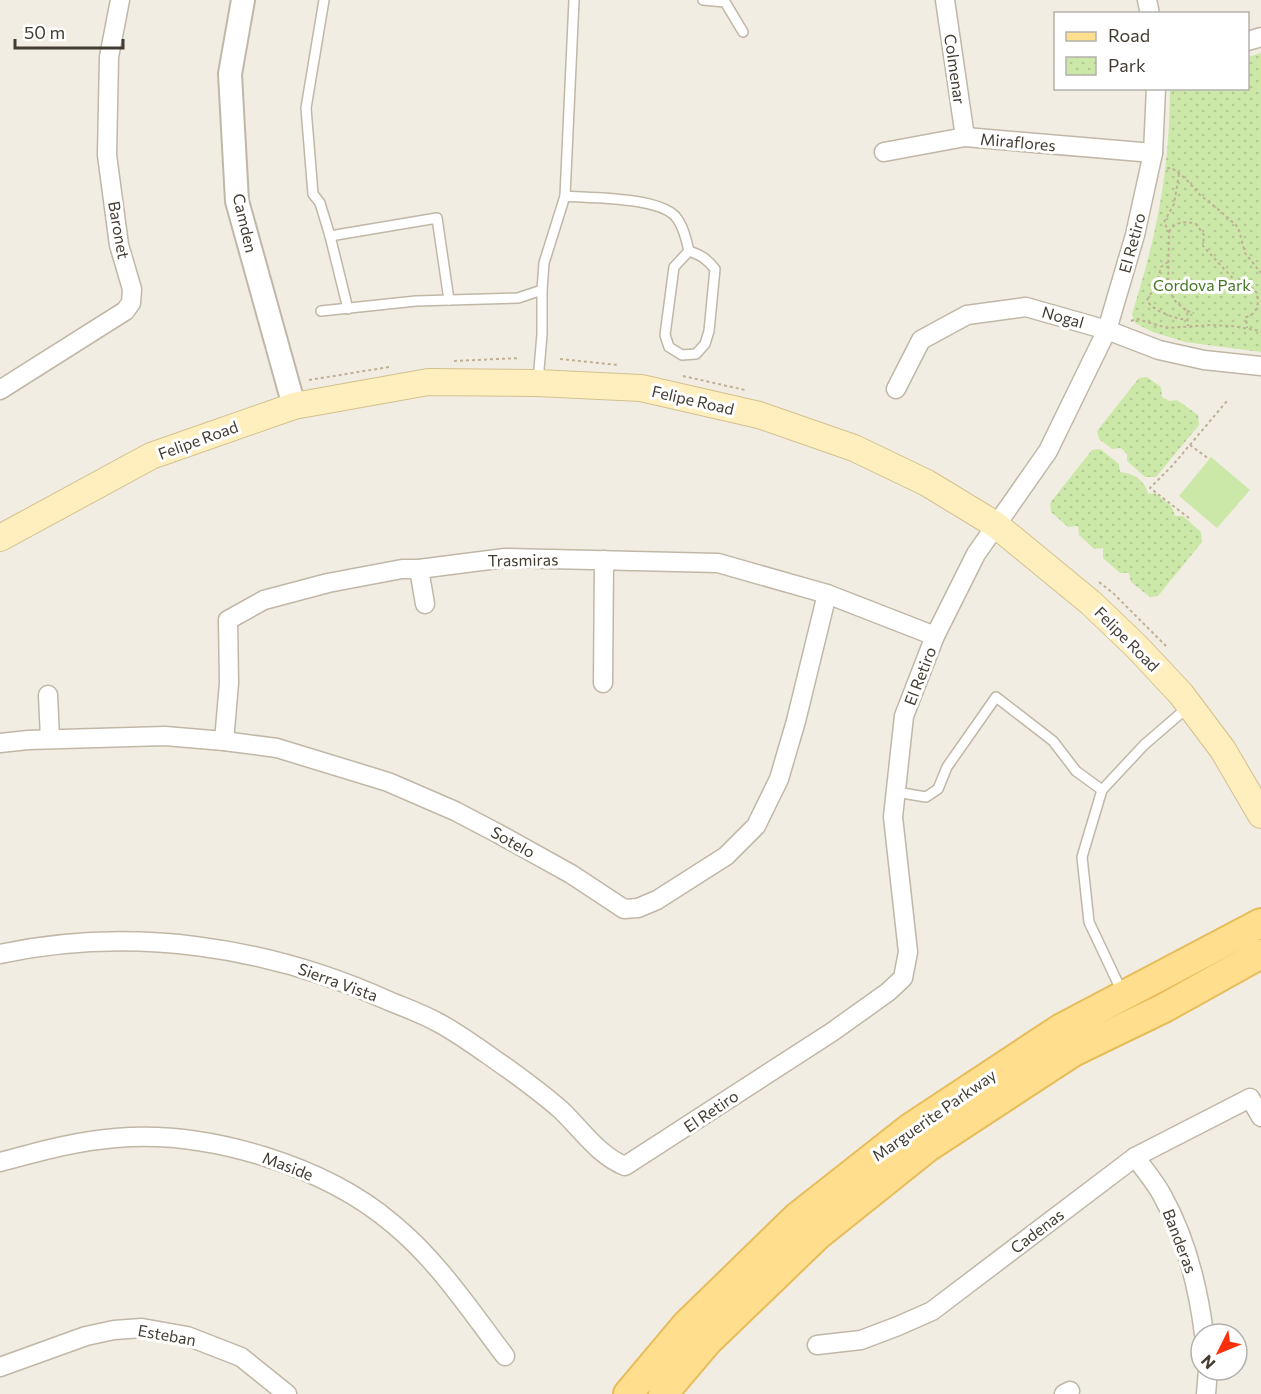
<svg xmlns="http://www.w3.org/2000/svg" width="1261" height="1394" viewBox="0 0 1261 1394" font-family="Commissioner,sans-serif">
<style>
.green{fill:#cce8a8}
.park{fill:url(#park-dots)}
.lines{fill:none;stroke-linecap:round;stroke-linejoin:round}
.service-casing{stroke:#c0b7a7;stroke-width:12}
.minor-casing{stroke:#c0b7a7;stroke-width:21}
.tertiary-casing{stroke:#c0b7a7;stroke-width:26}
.secondary-casing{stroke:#d3c18f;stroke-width:28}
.primary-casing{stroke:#e7bc5a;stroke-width:32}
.path{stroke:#bfb095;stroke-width:2;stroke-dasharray:3 3;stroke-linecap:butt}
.service{stroke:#fff;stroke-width:9}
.minor{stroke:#fff;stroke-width:18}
.tertiary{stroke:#fff;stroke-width:22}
.secondary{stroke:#ffefbe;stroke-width:26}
.primary{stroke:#ffde8d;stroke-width:28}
.labels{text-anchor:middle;stroke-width:6;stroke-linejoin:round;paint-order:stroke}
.street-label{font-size:16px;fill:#433c32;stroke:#fff}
.park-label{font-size:16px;fill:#447624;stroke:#fff}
</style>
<defs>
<pattern id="park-dots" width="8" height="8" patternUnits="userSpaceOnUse" patternTransform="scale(1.5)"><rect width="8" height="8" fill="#cce8a8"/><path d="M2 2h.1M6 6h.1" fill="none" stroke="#b0c891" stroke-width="1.8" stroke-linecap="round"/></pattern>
</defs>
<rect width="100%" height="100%" fill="#f2ede2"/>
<path class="green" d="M1211,457l39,33 -33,38 -38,-32z"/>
<g class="park">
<path d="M1261,53v299l-76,-10 -32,-10 -18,-9 -3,-9c6,-20 12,-39 17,-59 14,-55 21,-110 21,-166l78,-1v-31z"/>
<path d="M1147,377l14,10 1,10 7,4 8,-1 21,15 1,10 -43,52h-11l-18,-16v-7l-6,-6 -9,1 -13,-10 -2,-8 42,-53z"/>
<path d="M1100,449l19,15 1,8c13,1 25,8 28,22l7,-1 17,14 3,9h8l18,16 1,10 -44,54 -8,1 -19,-15 -2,-9h-9l-17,-15v-10l-9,1 -15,-14 -1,-9 -10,1 -17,-15 -1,-9 42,-53z"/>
</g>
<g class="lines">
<g class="service-casing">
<g id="service">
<path d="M324,0l-18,108 7,86 7,9 10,33"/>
<path d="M703,0l22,2 18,30"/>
<path d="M565,196l9,-196"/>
<path d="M348,309l-18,-73 107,-18 12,82"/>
<path d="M321,311l95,-10 102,-3 24,-8 2,-27 21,-67c26,2 92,1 110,20 8,9 11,23 14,35l-15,16 -9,68 4,12 13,8 14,-1 9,-10 4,-13 6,-62c-8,-10 -14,-14 -26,-18"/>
<path d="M538,381l4,-47v-44"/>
<path d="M896,792l30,5 12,-8 9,-22 49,-70 57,44 23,30 26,19"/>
<path d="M1123,994l-34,-72 -7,-65 20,-67 42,-45 44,-38"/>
</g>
</g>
<g class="minor-casing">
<g id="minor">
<path d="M945,0l20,137"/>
<path d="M1147,0l3,14"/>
<path d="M1248,41l13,-4"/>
<path d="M884,152l81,-15 188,16"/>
<path d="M896,389l25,-49 46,-25 59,-8 81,23 52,20 45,10 57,6"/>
<path d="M0,390l125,-79 6,-8 1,-14 -13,-44 -12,-90 2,-98 11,-57"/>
<path d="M419,569l6,35"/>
<path d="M603,683l1,-123"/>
<path d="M48,695l2,44"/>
<path d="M224,741l5,-58 -1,-63 36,-20 64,-17 74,-14h17l86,-11 213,5 109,31 108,42"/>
<path d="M0,743l28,-3 137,-4 59,5 53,7 111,34 67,29 42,22 74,41 53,35 14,-1 19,-8 69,-44 30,-30 23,-47 17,-58 31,-127"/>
<path d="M0,954c132,-28 267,-8 389,47 17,7 34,13 50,22 24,13 46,30 68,45 18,13 37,27 54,42 20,19 38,46 64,56l207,-134 56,-40 15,-14 5,-26 -15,-135 11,-101 31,-80 41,-82 72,-103 59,-121 28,-95 18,-82 3,-65"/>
<path d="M1135,1157c9,12 20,25 27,38 24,43 36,91 42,139"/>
<path d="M0,1162c38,-10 76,-21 116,-24 90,-8 208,27 277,86 45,37 77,86 112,132"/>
<path d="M817,1345l44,-5 37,-14 34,-15 203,-154 115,-59 11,19"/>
<path d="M0,1367l86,-31 28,-6 28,-2 45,8 54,21 46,37"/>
<path d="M1064,1394l6,-3"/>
<path d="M1206,1394l2,-24"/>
</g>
</g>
<g class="tertiary-casing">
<path id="tertiary" d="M243,0l-13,74 7,127 57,205"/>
</g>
<g class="secondary-casing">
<path id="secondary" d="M0,538l151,-82 143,-50 134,-24 109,1 104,5 118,27 95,33 73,35 69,42 95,78 46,44 44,47 42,56 38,65"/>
</g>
<g class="primary-casing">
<g id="primary">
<path d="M628,1394l58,-69 111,-108 113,-89 150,-99 201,-106"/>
<path d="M663,1394l45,-53 110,-106 110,-88 145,-95 91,-44 97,-54"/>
</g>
</g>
<g class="path">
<path d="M1167,168h5l14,11 14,16 19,15 19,17 7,26 16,20"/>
<path d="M1179,174l-5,30 -10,18 5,10 -1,57 8,13 11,9 1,15"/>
<path d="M1169,232c6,-11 17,-11 27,-8l8,11 -1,11 34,37 14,4 6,6c2,10 1,21 -11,24l1,11"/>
<path d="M1168,262l-7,5 -5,18 -9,15c5,11 29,19 41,20"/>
<path d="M1187,311l7,2"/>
<path d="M1131,321l6,-2 30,9 44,-3 21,1 29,5"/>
<path d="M560,359l58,6"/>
<path d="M454,361l66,-3"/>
<path d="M683,376l62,14"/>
<path d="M309,380l80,-13"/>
<path d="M1190,445l19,14"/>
<path d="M1189,518l-39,-30 22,-22 55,-65"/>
<path d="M1099,582l14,11 53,53"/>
</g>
<use href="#service" class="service"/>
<use href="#minor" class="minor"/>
<use href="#tertiary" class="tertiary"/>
<use href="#secondary" class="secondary"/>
<use href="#primary" class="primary"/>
</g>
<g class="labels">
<g class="street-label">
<text transform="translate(955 69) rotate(82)" y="6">Colmenar</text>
<text transform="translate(1018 142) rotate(5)" y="6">Miraflores</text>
<text transform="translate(245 223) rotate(77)" y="6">Camden</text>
<text transform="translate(119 230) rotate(80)" y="6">Baronet</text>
<text transform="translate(1132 243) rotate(-75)" y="6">El Retiro</text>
<text transform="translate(1063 317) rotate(16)" y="6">Nogal</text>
<text transform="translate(693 400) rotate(13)" y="6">Felipe Road</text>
<text transform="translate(198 440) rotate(-20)" y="6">Felipe Road</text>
<text transform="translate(523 560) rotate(-1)" y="6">Trasmiras</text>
<text transform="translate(1127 639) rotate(45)" y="6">Felipe Road</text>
<text transform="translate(920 676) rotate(-69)" y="6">El Retiro</text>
<text transform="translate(513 842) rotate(29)" y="6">Sotelo</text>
<text transform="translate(338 982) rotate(20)" y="6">Sierra Vista</text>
<text transform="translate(711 1111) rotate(-34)" y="6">El Retiro</text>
<text transform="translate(934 1115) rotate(-35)" y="6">Marguerite Parkway</text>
<text transform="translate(288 1166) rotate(21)" y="6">Maside</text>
<text transform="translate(1037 1231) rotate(-37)" y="6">Cadenas</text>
<text transform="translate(1180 1241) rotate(69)" y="6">Banderas</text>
<text transform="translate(167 1335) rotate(10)" y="6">Esteban</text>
</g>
<g class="park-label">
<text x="1202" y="291">Cordova Park</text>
</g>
</g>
<rect x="1054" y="12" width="195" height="78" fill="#ffffff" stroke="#b4b1ad" stroke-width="1.5"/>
<rect x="1066" y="32" width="30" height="9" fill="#ffde8d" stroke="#b4b1ad" stroke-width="1.5"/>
<text x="1108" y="42" font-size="18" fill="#433c32">Road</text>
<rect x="1066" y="57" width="30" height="18" fill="url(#park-dots)" stroke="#b4b1ad" stroke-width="1.5"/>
<text x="1108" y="72" font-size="18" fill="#433c32">Park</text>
<g transform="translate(1219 1352) rotate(227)"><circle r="28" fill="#ffffff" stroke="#b4b1ad" stroke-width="1.5"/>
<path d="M0-4.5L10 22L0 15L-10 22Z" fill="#ff2e0b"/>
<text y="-9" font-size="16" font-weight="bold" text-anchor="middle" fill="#433c32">N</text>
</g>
<path d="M15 39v9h108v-9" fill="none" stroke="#433c32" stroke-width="3"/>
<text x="24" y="39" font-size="18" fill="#433c32" stroke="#ffffff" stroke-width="4.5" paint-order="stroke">50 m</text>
</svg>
